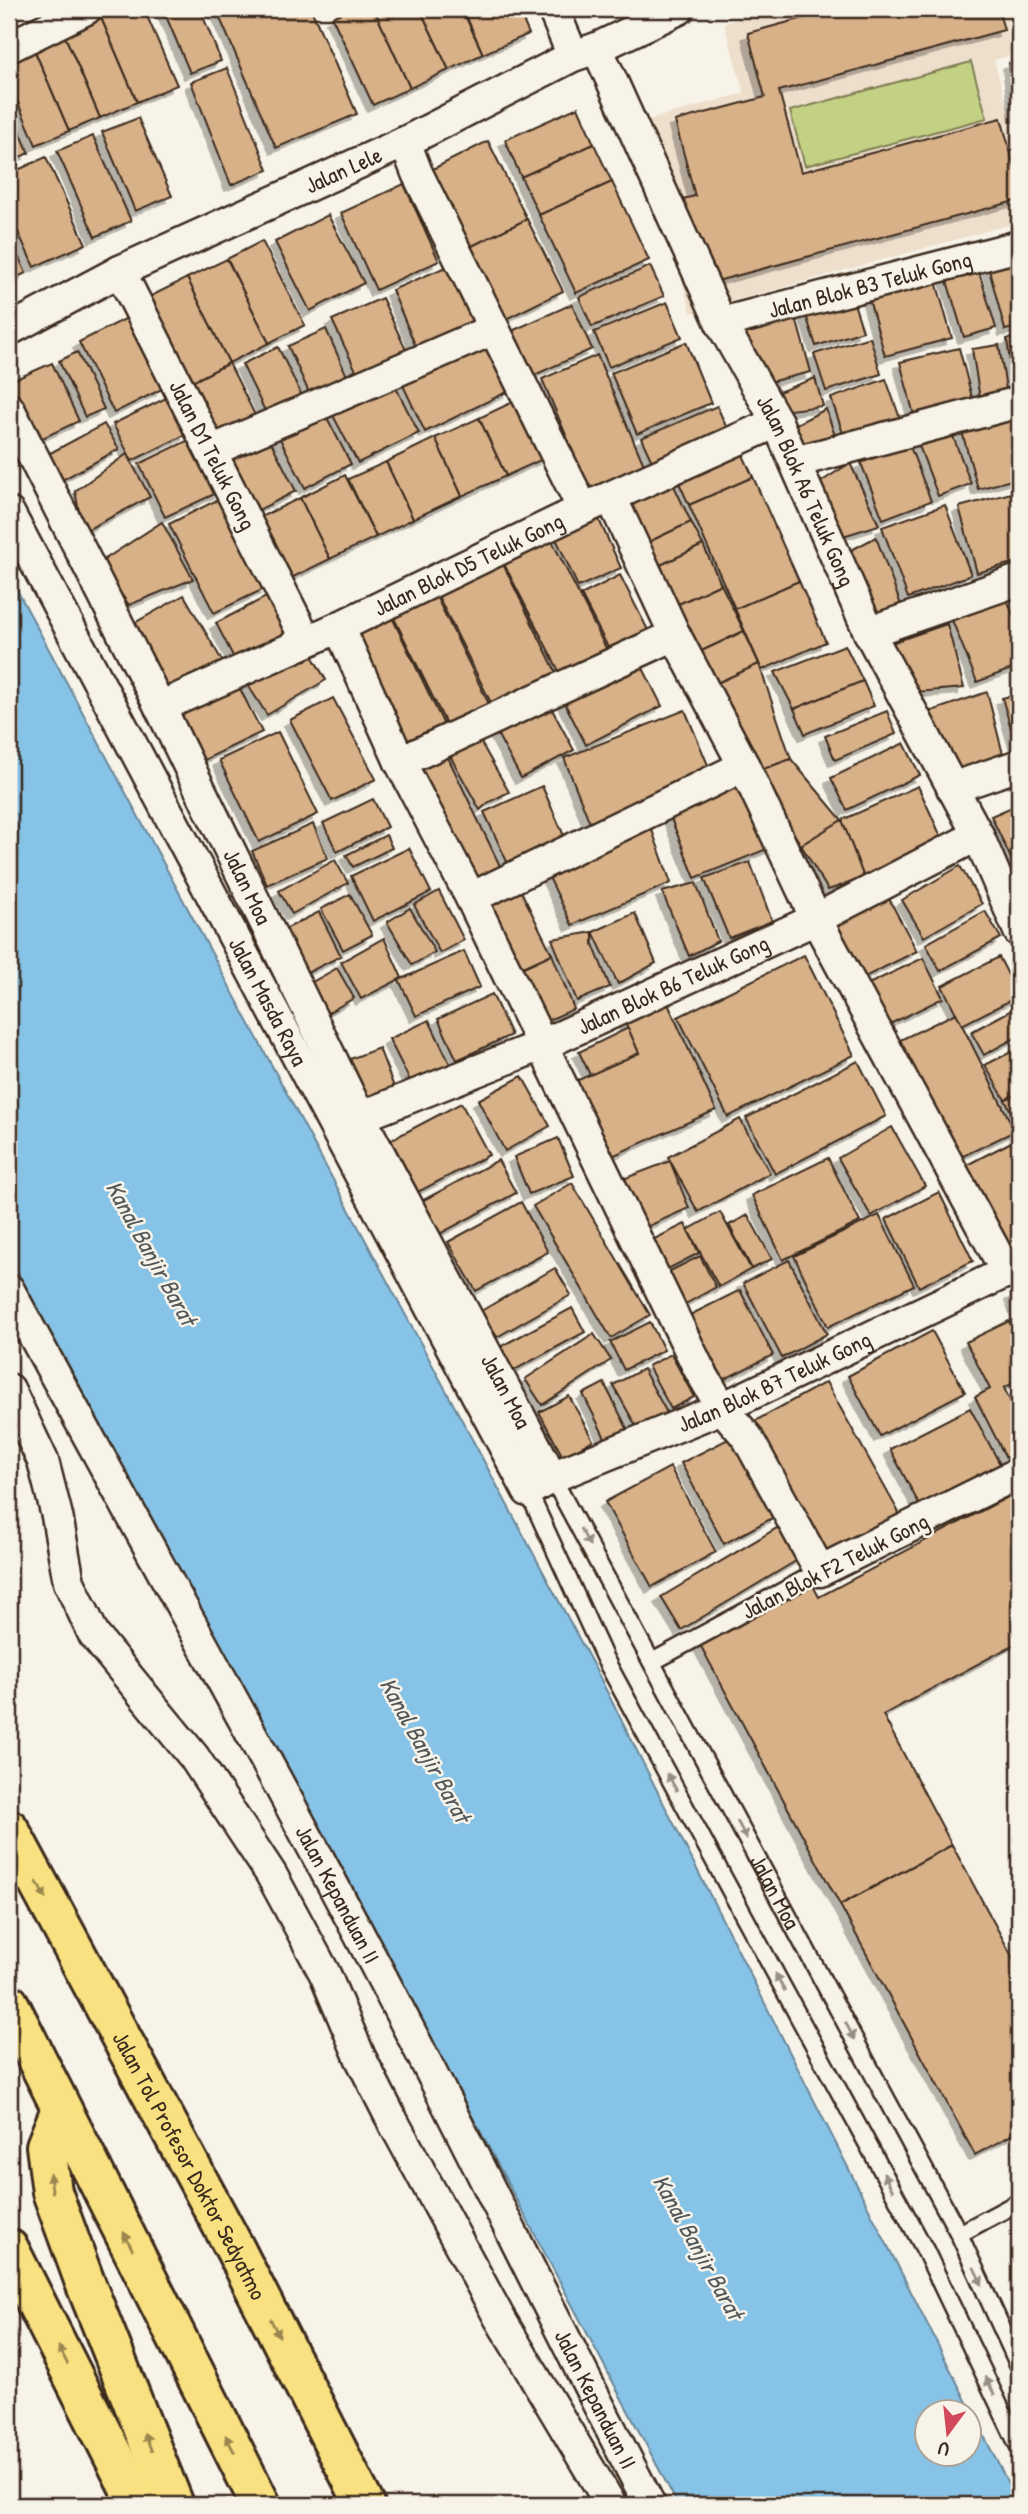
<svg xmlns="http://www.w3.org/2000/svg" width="1028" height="2514" viewBox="0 0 1028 2514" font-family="'Patrick Hand',sans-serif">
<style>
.built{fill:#eedfcc}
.green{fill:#c3d185;stroke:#7f7e52;stroke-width:2}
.water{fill:#87c3e7;stroke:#698697;stroke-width:2;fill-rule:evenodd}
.building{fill:#d8b189;stroke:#3b2a1e;stroke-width:2;filter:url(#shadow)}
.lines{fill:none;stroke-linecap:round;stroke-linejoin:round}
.service-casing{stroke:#3b2a1e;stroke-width:21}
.minor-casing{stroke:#3b2a1e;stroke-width:35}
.motorway-casing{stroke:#3b2a1e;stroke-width:44}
.service{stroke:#f7f3e8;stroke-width:16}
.minor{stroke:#f7f3e8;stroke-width:30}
.motorway{stroke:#f9e181;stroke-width:38}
.oneway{fill:#998e83}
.oneway2{fill:#9a8650}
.labels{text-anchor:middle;stroke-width:5;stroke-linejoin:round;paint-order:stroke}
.street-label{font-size:23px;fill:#3b2a1e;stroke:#f7f3e8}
.water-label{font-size:24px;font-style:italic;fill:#52585a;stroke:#f7f3e8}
</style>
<defs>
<filter id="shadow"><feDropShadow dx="-6" dy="6" stdDeviation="0" flood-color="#0004"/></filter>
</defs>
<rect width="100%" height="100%" fill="#f7f3e8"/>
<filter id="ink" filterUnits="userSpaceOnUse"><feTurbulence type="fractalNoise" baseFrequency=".0143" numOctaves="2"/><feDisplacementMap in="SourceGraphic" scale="14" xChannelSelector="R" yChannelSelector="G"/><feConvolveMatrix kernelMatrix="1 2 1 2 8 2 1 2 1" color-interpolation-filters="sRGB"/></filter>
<g filter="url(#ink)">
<path class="built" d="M777,9h242v44l-25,7 25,90v72l-328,91 -54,-190 107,-30 -20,-70z"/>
<path class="green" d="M971,62l16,56 -182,48 -15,-55z"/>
<path class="water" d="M9,575l590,1101 420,829h-341l-353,-667 -316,-582zM926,2412h42v42h-42z"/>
<g class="building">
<path d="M123,9h21l33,76 -40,17 -36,-84z"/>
<path d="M163,9h37l21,52 -31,12z"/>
<path d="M216,9h95l46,105 -81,34z"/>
<path d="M350,9h24l36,79 -37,17 -41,-88z"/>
<path d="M374,9h46l29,61 -39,18z"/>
<path d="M420,9h42l21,45 -34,16z"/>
<path d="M463,9h55l11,25 -46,20z"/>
<path d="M837,9h161l6,21 -225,61 22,81 200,-54 18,65v17l-313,84 -23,-85 12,-3 -20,-75 90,-24 -17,-64z"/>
<path d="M101,18l36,84 -37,16 -36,-84z"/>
<path d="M64,34l36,84 -31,13 -36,-84z"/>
<path d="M33,47l36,84 -33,14 -27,-63v-25z"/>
<path d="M1019,62v54h-3l-7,-53z"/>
<path d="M227,68l41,102 -37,15 -40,-103z"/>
<path d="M9,105l20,48 -20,9z"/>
<path d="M578,107l16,37 -73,33 -16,-37z"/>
<path d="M138,118l34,78 -37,15 -33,-79z"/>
<path d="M93,136l38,85 -36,16 -38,-86z"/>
<path d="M488,141l39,78 -61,30 -39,-77z"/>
<path d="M594,144l18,38 -73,33 -18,-38z"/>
<path d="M46,157l40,87 -52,23 -25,-55v-38z"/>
<path d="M612,182l37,78 -73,33 -37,-78z"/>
<path d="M404,184l35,77 -63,29 -35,-77z"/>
<path d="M328,215l36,68 -54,28 -35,-69z"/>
<path d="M527,219l36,72 -61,30 -36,-72z"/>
<path d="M9,236l17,37 -17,8z"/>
<path d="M262,241l43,84 -36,18 -42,-84z"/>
<path d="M1019,254v73l-14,3 -18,-68z"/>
<path d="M227,259l42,84 -40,20 -42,-85z"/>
<path d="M976,262l20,66 -32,9 -20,-66z"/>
<path d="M448,266l27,62 -57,24 -26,-62z"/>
<path d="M650,266l14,30 -72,31 -13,-30z"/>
<path d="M934,274l18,64 -67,18 -18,-64z"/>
<path d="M187,278l42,85 -39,20 -43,-85z"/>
<path d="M851,294l12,37 -47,15 -12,-37z"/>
<path d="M382,298l25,54 -49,23 -26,-55z"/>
<path d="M667,302l15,35 -73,30 -15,-35z"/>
<path d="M572,304l20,45 -66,30 -21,-45z"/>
<path d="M127,318l35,71 -48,24 -35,-71z"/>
<path d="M796,318l15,54 -42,10 -29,-48z"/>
<path d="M326,329l22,49 -38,17 -22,-49z"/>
<path d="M870,337l11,37 -55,17 -12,-37z"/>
<path d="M1019,338v56h-5l-7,-55z"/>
<path d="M484,339l25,52 -84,41 -25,-53z"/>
<path d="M686,342l25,61 -74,31 -26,-61z"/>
<path d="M999,345l8,50 -27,4 -8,-50z"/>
<path d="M278,347l26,53 -36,17 -26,-53z"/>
<path d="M959,348l15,57 -59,14 -15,-57z"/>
<path d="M77,352l27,57 -19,8 -26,-56z"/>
<path d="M597,355l50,117 -55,24 -50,-117z"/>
<path d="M52,363l27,58 -47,22 -23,-49v-12z"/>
<path d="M229,363l26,52 -39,20 -26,-52z"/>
<path d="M391,378l28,55 -61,30 -29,-55z"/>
<path d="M815,378l8,28 -42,5 -8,-17z"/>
<path d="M886,379l15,42 -56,18 -14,-41z"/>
<path d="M168,397l19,37 -55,27 -19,-37z"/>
<path d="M517,400l28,58 -39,18 -27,-58z"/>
<path d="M321,406l30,58 -46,24 -30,-59z"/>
<path d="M717,406l12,27 -75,33 -13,-28z"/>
<path d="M826,409l12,36 -40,4 -6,-23z"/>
<path d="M1017,416l2,8v54l-41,11 -16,-57z"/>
<path d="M479,418l27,58 -44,20 -27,-58z"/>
<path d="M104,424l15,25 -64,35 -14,-26z"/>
<path d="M951,431l20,53 -33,12 -20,-53z"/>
<path d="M268,436l28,55 -47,24 -29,-54z"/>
<path d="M193,438l26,54 -54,25 -26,-53z"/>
<path d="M435,438l27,58 -49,23 -27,-57z"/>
<path d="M909,444l22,57 -48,18 -22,-56z"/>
<path d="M739,446l14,31 -64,28 -14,-31z"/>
<path d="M127,454l23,43 -67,35 -8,-41z"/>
<path d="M386,462l27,57 -37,18 -28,-58z"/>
<path d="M850,463l29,62 -36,11 -27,-51z"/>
<path d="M345,475l31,62 -46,22 -30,-61z"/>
<path d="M669,475l22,47 -53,25 -23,-48z"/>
<path d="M753,477l46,104 -64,28 -46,-104z"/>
<path d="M1011,493l8,30v38l-42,12 -18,-66z"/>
<path d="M221,498l45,90 -52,25 -45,-89z"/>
<path d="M300,498l30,61 -49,24 -31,-61z"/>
<path d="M945,505l26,70 -63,23 -26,-71z"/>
<path d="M596,513l25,55 -43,19 -25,-55z"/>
<path d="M162,522l31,57 -64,26 -30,-42z"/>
<path d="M691,522l12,23 -53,25 -12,-23z"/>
<path d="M876,537l29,79 -25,-1 -36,-61z"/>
<path d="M552,541l56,111 -47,23 -57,-111z"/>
<path d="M703,545l18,39 -53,25 -18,-39z"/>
<path d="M502,562l56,114 -65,31 -56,-113z"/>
<path d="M620,575l32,63 -39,19 -32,-62z"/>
<path d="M799,581l27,61 -64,28 -27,-61z"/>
<path d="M721,584l23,47 -53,25 -23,-47z"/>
<path d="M1005,594l14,36v36l-42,16 -27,-67z"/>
<path d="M184,595l40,69 -61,34 -39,-69z"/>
<path d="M270,595l23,45 -54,28 -23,-45z"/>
<path d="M436,596l54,110 -43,20 -54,-110z"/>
<path d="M390,613l55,114 -44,20 -55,-113z"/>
<path d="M947,624l17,64 -48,4 -25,-49z"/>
<path d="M744,631l15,33 -53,24 -15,-32z"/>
<path d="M845,645l18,36 -69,28 -19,-37z"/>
<path d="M307,647l19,33 -59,35 -21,-33z"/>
<path d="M638,658l24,48 -76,39 -25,-49z"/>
<path d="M759,664l32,95 -36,13 -49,-84z"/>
<path d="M863,681l11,25 -69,28 -11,-25z"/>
<path d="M238,685l24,47 -62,30 -23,-46z"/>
<path d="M987,692l18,70 -45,6 -37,-54z"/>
<path d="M1019,694v61l-17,-57z"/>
<path d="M333,698l43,81 -44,22 -42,-81z"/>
<path d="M548,702l26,48 -53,28 -26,-48z"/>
<path d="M685,710l28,67 -123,46 -26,-65z"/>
<path d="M887,711l9,23 -61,26 -10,-24z"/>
<path d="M278,732l40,82 -59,28 -40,-82z"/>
<path d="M476,734l33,58 -20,10 -9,8 -32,-58z"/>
<path d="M904,743l16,32 -73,35 -16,-32z"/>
<path d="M444,749l57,119 -33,16 -59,-118z"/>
<path d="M791,759l51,61 -41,25 -46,-73z"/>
<path d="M743,778l29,69 -77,31 -28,-69z"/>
<path d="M542,786l23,52 -57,26 -24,-52z"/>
<path d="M918,786l25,55 -79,37 -22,-58z"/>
<path d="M373,799l14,28 -50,25 -14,-29z"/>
<path d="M1019,804v63l-3,2 -25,-53z"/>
<path d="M648,819l23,64 -99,42 -27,-56z"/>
<path d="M842,820l22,58 -36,12 -27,-45z"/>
<path d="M313,824l15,34 -61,27 -15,-34z"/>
<path d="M386,835l6,13 -39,19 -7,-12z"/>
<path d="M409,848l22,44 -58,29 -22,-45z"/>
<path d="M335,860l13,23 -56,31 -13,-23z"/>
<path d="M750,862l22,59 -43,17 -25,-60z"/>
<path d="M960,866l22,38 -58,33 -22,-37z"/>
<path d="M696,883l22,58 -29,15 -27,-64z"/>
<path d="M519,887l33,67 -35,16 -35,-65z"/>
<path d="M439,891l25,49 -24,13 -26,-48z"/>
<path d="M350,894l22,41 -29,15 -22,-41z"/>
<path d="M888,897l29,54 -54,27 -29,-53z"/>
<path d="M410,908l25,44 -23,13 -25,-43z"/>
<path d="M985,911l16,27 -61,33 -14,-27z"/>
<path d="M319,912l22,44 -40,20 -22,-44z"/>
<path d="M635,913l21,50 -38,21 -25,-52z"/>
<path d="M593,932v12l17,43 -33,14 -25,-62z"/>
<path d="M384,938l18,40 -41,21 -20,-37z"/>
<path d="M464,951l16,36 -64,29 -17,-36z"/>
<path d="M552,954l22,55 -32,14 -25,-53z"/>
<path d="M804,955l50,100 -126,62 -50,-100z"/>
<path d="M999,957l20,39 -57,29 -20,-39z"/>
<path d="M923,958l20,40 -61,30 -20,-41z"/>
<path d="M337,968l17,30 -37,21 -17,-30z"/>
<path d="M492,994l19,41 -54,25 -19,-41z"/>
<path d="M664,995l52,115 -106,47 -34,-76 63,-28 -18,-39z"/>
<path d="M1019,1006v30l-35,19 -13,-23z"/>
<path d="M956,1013l59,118 -62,30 -59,-118z"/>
<path d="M429,1020l21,44 -39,19 -22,-44z"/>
<path d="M628,1028l11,25 -49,22 -11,-23z"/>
<path d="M379,1048l18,47 -36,14 -19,-47z"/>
<path d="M1019,1048v44l-14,8 -20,-35z"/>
<path d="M858,1061l28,55 -111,58 -29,-56z"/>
<path d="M522,1076l28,50 -45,25 -27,-51z"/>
<path d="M1019,1092v35l-14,-27z"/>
<path d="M461,1103l28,52 -71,37 -27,-52z"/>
<path d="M740,1119l30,54 -72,39 -30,-55z"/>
<path d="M892,1127l33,59 -54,30 -33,-58z"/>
<path d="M558,1138l16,38 -45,18 -15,-37z"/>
<path d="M1019,1138v105l-13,7 -43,-83z"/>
<path d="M828,1158l32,64 -77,38 -31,-65z"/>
<path d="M498,1160l18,33 -80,43 -18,-33z"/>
<path d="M670,1161l19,47 -47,21 -24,-48z"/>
<path d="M572,1183l78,132 -39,23 -78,-132z"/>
<path d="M939,1192l34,69 -54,26 -33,-68z"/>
<path d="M521,1202l27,50 -72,39 -28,-49z"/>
<path d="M720,1212l31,57 -32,18 -31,-57z"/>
<path d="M748,1215l24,44 -20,10 -23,-44z"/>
<path d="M879,1215l35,70 -86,42 -34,-71z"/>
<path d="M685,1224l14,29 -39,20 -14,-30z"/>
<path d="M700,1256l16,31 -36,20 -18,-32z"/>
<path d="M789,1260l38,74 -45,24 -39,-75z"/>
<path d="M555,1268l16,27 -74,42 -16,-26z"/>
<path d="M740,1290l33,65 -54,27 -33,-65z"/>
<path d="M1019,1291v22l-8,-18z"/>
<path d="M572,1308l13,24 -72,39 -13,-24z"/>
<path d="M1009,1321l10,20v39l-15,8 15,31v33l-13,6 -31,-61 15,-8 -24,-47z"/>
<path d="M650,1322l14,28 -40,20 -14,-28z"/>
<path d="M932,1331l33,61 -85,44 -32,-60z"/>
<path d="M594,1334l17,26 -69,45 -17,-26z"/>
<path d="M671,1354l23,43 -23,12 -23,-43z"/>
<path d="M643,1369l24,44 -30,15 -24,-43z"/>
<path d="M826,1382l76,136 -83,45 -75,-136z"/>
<path d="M604,1383l24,47 -22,10 -23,-46z"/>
<path d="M569,1396l24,44 -30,17 -24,-45z"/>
<path d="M970,1408l31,58 -80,42 -31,-59z"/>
<path d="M734,1436l42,80 -52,28 -43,-81z"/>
<path d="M670,1467l46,85 -64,35 -47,-85z"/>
<path d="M1019,1491v151l-136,73 69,130 -112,60 -142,-264 112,-61 9,17z"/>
<path d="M787,1522l19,33 -125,75 -20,-33z"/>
<path d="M952,1845l67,124v162l-44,24 -135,-250z"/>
</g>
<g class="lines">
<g class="service-casing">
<g id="service">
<path id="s1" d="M552,1477l407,757 60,132"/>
<path d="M528,1491l77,168 320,591 94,197"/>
<path d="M652,1662l168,-91"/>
<path d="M959,2234l60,-32"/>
</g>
</g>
<g class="minor-casing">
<g id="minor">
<path d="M553,9l20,47"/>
<path d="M9,47l77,-38"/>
<path id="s2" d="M597,48l124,275 56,99 92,210 109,203 41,96"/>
<path d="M405,142l12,31 166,336"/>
<path id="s3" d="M120,271l186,369"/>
<path id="s4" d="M721,323l298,-77"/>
<path id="s5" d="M9,330l111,-59 285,-129 168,-86 24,-8 82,-39"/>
<path id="s6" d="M9,409l151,298 200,410 192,360"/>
<path d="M211,451l283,-122"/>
<path d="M795,462l224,-60"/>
<path d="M611,497l64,138 69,131 72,153 191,354"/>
<path id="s7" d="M9,513l519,978 24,-14 170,-69 297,-142"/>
<path d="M339,627l61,135 71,136 228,471 23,39 25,29 73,134 199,-98"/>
<path d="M869,632l150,-52"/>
<path id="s8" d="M160,707l179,-80 244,-118 194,-87"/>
<path d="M400,762l275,-127"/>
<path d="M952,788l67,-23"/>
<path d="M471,898l273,-132"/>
<path id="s9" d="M360,1117l182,-72 274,-126 162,-84"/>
<path id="s10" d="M9,1290c134,249 274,496 404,747 80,156 156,313 237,468"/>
<path d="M9,1389l34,72 14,55 12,66 25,53 100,122 77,117 54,100 35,83 30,59 109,201 112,188"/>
</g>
</g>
<g class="motorway-casing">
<g id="motorway">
<path id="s11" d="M9,1829l226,420 130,256"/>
<path d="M9,2004l252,501"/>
<path d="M61,2109l-15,37 6,46 32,88 90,225"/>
<path d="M9,2249l129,256"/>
</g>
</g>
<use href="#service" class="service"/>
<use href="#minor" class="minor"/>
<use href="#motorway" class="motorway"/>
</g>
<defs><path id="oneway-solid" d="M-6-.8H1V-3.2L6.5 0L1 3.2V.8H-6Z" transform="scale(1.75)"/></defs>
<g class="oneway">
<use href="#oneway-solid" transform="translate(585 1537) rotate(61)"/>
<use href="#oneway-solid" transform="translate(672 1782) rotate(-118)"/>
<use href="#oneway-solid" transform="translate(742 1830) rotate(62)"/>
<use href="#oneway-solid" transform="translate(780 1982) rotate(-118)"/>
<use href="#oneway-solid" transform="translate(850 2031) rotate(62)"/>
<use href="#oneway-solid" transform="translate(888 2182) rotate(-118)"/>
<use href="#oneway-solid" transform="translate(978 2276) rotate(65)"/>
<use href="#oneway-solid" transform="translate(990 2386) rotate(-116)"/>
</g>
<g class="oneway2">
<use href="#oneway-solid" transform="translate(41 1890) rotate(62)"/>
<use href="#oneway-solid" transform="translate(51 2183) rotate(-99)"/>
<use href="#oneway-solid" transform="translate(128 2241) rotate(-117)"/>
<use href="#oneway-solid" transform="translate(275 2328) rotate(63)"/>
<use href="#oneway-solid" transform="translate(63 2355) rotate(-117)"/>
<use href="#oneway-solid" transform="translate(148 2442) rotate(-112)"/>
<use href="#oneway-solid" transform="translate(230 2444) rotate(-117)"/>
</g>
</g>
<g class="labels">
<g class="street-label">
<text dy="8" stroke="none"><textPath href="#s5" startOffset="371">Jalan Lele</textPath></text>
<text dy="8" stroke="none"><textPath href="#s4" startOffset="154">Jalan Blok B3 Teluk Gong</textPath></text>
<text dy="8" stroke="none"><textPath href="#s3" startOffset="206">Jalan D1 Teluk Gong</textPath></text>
<text dy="8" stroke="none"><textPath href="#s2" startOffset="490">Jalan Blok A6 Teluk Gong</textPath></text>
<text dy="8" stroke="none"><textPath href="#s8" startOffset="340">Jalan Blok D5 Teluk Gong</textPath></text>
<text dy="8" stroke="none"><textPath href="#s6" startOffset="534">Jalan Moa</textPath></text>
<text dy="8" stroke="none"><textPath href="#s9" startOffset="340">Jalan Blok B6 Teluk Gong</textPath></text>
<text dy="8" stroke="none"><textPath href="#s7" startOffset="553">Jalan Masda Raya</textPath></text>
<text dy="8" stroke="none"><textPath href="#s7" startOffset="1377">Jalan Blok B7 Teluk Gong</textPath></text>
<text dy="8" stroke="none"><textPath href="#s6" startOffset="1101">Jalan Moa</textPath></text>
<text transform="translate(835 1566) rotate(-27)" y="8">Jalan Blok F2 Teluk Gong</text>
<text dy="8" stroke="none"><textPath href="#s1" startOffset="471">Jalan Moa</textPath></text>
<text dy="8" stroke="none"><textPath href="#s10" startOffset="688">Jalan Kepanduan II</textPath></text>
<text dy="8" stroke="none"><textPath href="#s11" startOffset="382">Jalan Tol Profesor Doktor Sedyatmo</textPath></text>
<text dy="8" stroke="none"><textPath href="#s10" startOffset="1255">Jalan Kepanduan II</textPath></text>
</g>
<g class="water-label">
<text transform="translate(151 1253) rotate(61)" y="8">Kanal Banjir Barat</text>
<text transform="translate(425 1750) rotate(61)" y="8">Kanal Banjir Barat</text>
<text transform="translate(698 2247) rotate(61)" y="8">Kanal Banjir Barat</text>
</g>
</g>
<rect width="1028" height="2514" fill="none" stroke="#f7f3e8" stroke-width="35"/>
<rect x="18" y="18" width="993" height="2479" fill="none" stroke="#3b2a1e" stroke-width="2.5" filter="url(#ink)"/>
<g transform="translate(948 2433) rotate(195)"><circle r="33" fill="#f7f3e8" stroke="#aca397" stroke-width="2"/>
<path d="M0-5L12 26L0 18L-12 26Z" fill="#d1495b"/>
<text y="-10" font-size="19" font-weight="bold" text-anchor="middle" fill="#3b2a1e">U</text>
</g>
</svg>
